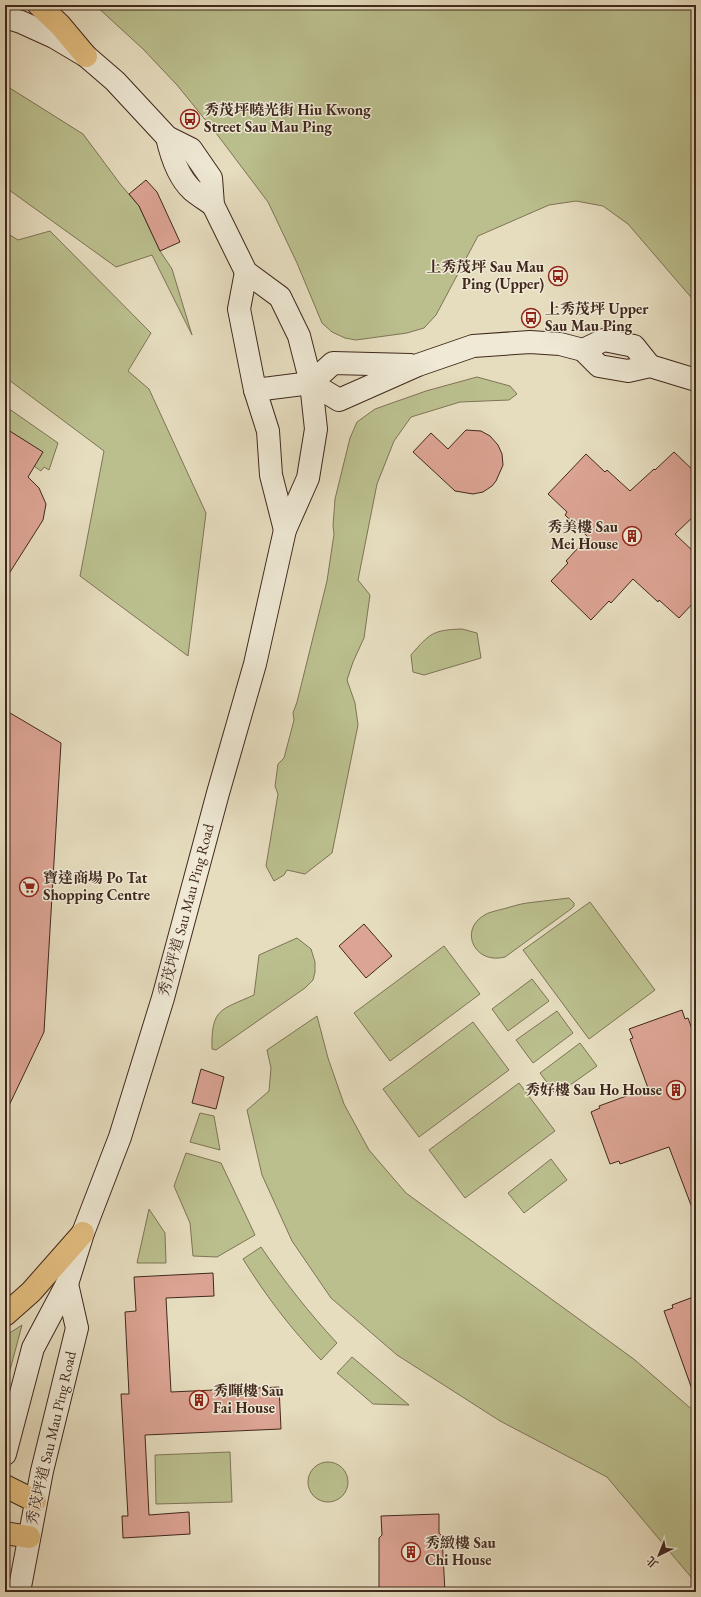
<svg xmlns="http://www.w3.org/2000/svg" width="701" height="1597" viewBox="0 0 701 1597" font-family="'EB Garamond','Noto Serif TC',serif">
<style>
.green{fill:#bbbf8e;stroke:#7e7456}
.building{fill:#dca494;stroke:#40281d}
.lines{fill:none;stroke-linecap:round;stroke-linejoin:round}
.secondary-casing{stroke:#40281d;stroke-width:24}
.primary-casing{stroke:#40281d;stroke-width:24}
.trunk-casing{stroke:#40281d;stroke-width:24}
.secondary{stroke:#efe9d5;stroke-width:22}
.primary{stroke:#e3be80;stroke-width:22}
.trunk{stroke:#e3be80;stroke-width:22}
.labels{text-anchor:middle;stroke-width:3;stroke-linejoin:round;paint-order:stroke}
.poi-label{font-size:15px;font-weight:bold;fill:#40281d;stroke:#efe9d5;text-anchor:start}
.street-label{font-size:15px;fill:#40281d;stroke:#efe9d5}
</style>
<rect width="100%" height="100%" fill="#e6ddbf"/>
<filter id="stains"><feTurbulence type="fractalNoise" baseFrequency=".005" numOctaves="4"/><feColorMatrix values="0 0 0 0 .2 0 0 0 0 .09 0 0 0 0 .02 0 0 0 .5 -.17"/></filter>
<radialGradient id="worn" r=".72"><stop offset=".6" stop-color="#630" stop-opacity="0"/><stop offset="1" stop-color="#630" stop-opacity=".3"/></radialGradient>
<g class="green">
<path d="M95,5h601v298l-68,-79 -25,-18 -27,-5 -27,4 -71,31 -42,79 -12,13 -17,5 -51,7 -11,-2 -13,-6 -10,-9 -25,-60 -29,-61 -52,-69 -39,-48 -34,-36z"/>
<path d="M5,85l78,49 38,51 18,21 21,45 12,18 20,66 -40,-80 -36,12 -111,-80z"/>
<path d="M50,231l101,102 -23,38 21,18 57,124 -18,143 -108,-80 24,-125 -99,-74v-145l13,8z"/>
<path d="M477,377l33,9 7,8 -8,6 -49,2 -49,15 -17,24 -17,43 -19,96 12,15 -6,43 -11,24 -6,18 8,23 3,22 -26,128 -27,21 -18,-4 -3,5 -10,6 -8,-15 12,-72 -3,-8 3,-22 6,-6 10,-38 -1,-7 4,-11 30,-121 7,-47 -1,-8 2,-27 15,-61 7,-16 18,-13 51,-18z"/>
<path d="M5,406l53,37 -9,27 -5,-3 -3,4 -36,-25z"/>
<path d="M462,629l15,4 4,25 -57,17 -11,-3 -2,-17c19,-22 22,-25 51,-26z"/>
<path d="M569,898l5,5v3l-3,3 -66,48c-30,8 -46,-26 -22,-41 5,-4 13,-5 20,-7 8,-2 16,-5 24,-6 14,-2 28,-3 42,-5z"/>
<path d="M590,902l65,88 -66,49 -66,-89z"/>
<path d="M297,938l14,11 4,13v10l-2,8 -8,8 -89,62 -4,-1c-1,-41 9,-39 42,-54l5,-40z"/>
<path d="M444,946l36,48 -90,67 -36,-48z"/>
<path d="M532,979l17,22 -41,30 -16,-22z"/>
<path d="M557,1011l16,22 -40,30 -17,-23z"/>
<path d="M317,1016l11,42 16,46 25,46 37,43 229,167 61,53v170l-89,-106 -107,-56 -103,-66 -66,-57 -39,-57 -30,-66 -15,-65 22,-19 2,-23 -4,-18z"/>
<path d="M473,1022l36,48 -90,67 -36,-48z"/>
<path d="M580,1043l17,23 -41,29 -16,-22z"/>
<path d="M519,1083l36,48 -90,67 -36,-48z"/>
<path d="M200,1113l14,3 6,34 -30,-8z"/>
<path d="M186,1153l35,10 34,72 -38,22 -24,-1 -3,-33 -16,-37z"/>
<path d="M551,1159l16,21 -43,33 -16,-20z"/>
<path d="M149,1209l16,24 1,30h-29z"/>
<path d="M261,1247c23,34 48,66 76,96l-16,17c-30,-31 -55,-64 -78,-101z"/>
<path d="M22,1325l-17,64v-53z"/>
<path d="M352,1357l57,48 -36,-1 -36,-31z"/>
<path d="M230,1452l2,50 -76,2 -1,-49z"/>
<circle cx="328" cy="1482" r="20"/>
</g>
<g class="building">
<path d="M146,180l11,12 23,50 -20,9 -21,-45 -10,-12z"/>
<path d="M5,428l38,24 -15,25 11,11 7,16 -3,16 -38,60z"/>
<path d="M466,430l15,1 9,5 8,9 4,9 1,11 -7,16 -4,5 -9,6 -10,2 -18,-3 -42,-39 18,-19 17,16z"/>
<path d="M674,452l22,21v41l-21,20 21,20v46l-17,18 -20,-18 -1,2 -25,-23 -22,24 -2,-2 -18,19 -40,-39 17,-18 -2,-2 22,-24 -23,-22 2,-3 -19,-18 38,-40 19,18 2,-2 23,21 24,-22 1,1z"/>
<path d="M5,710l56,33 -17,289 -39,82z"/>
<path d="M364,924l28,32 -26,22 -27,-32z"/>
<path d="M682,1010l3,9 3,-1 8,22v173h-2l-25,-66 -49,17 -1,-3 -9,3 -19,-52 9,-4 -1,-2 49,-18 -18,-49 3,-1 -4,-9z"/>
<path d="M201,1069l23,8 -8,32 -24,-6z"/>
<path d="M213,1273l1,23 -48,2 5,94 108,-5 2,42 -136,6 4,80 40,-3 1,22 -67,4 -1,-22h6l-7,-122h8l-4,-82 11,-1 -2,-34z"/>
<path d="M696,1296v96h-3l-29,-81 9,-3 -1,-3z"/>
<path d="M439,1514v19l3,3 3,56h-66v-54l3,-3 -1,-19z"/>
</g>
<g class="lines">
<g class="secondary-casing">
<g id="secondary">
<path d="M5,17l16,5 33,15 32,19 29,25 52,56 24,12 20,29 2,27 33,67 34,25 19,39 12,47 5,46 -8,49 -23,52 -30,134 -37,129 -55,205 -43,139 -37,96 -16,51 -34,64 -28,106"/>
<path d="M167,137c4,18 11,40 25,53 6,5 14,10 21,15"/>
<path d="M246,272l-7,37 16,81 13,41 3,44 14,55"/>
<path d="M583,350l21,-10 30,6 16,20"/>
<path d="M311,383l28,17 79,-35 55,-19 57,-4 30,2 23,6 16,16 29,5 22,-5 46,14"/>
<path d="M255,390l56,-7 22,-20 77,2"/>
<path d="M19,1592l23,-121 35,-143 -10,-44"/>
</g>
</g>
<g class="primary-casing">
<g id="primary">
<path d="M5,1315l26,-23 52,-59"/>
<path d="M5,1486l30,15"/>
<path d="M5,1533l24,4"/>
</g>
</g>
<g class="trunk-casing">
<path id="trunk" d="M39,5l21,20 26,31"/>
</g>
<use href="#secondary" class="secondary"/>
<use href="#primary" class="primary"/>
<use href="#trunk" class="trunk"/>
</g>
<defs>
<g id="bus-ring" transform="scale(1)"><circle r="9.5" fill="#efe9d5" stroke="#8f2418" stroke-width="1.5"/><path d="M-5-6H5V4H4V6H2V4H-2V6H-4V4H-5ZM-3.5-4V0h7V-4ZM-3.5 1.2v1.5H-2V1.2ZM2 1.2v1.5H3.5V1.2Z" fill="#8f2418"/></g>
<g id="building-ring" transform="scale(1)"><circle r="9.5" fill="#efe9d5" stroke="#8f2418" stroke-width="1.5"/><path d="M-4-6H4V6H1V3H-1V6H-4ZM-2.5-4.3h1.7v1.8h-1.7ZM.8-4.3h1.7v1.8H.8ZM-2.5-1h1.7V.8h-1.7ZM.8-1h1.7V.8H.8Z" fill="#8f2418"/></g>
<g id="supermarket-ring" transform="scale(1)"><circle r="9.5" fill="#efe9d5" stroke="#8f2418" stroke-width="1.5"/><path d="M-6-5.5h2.5l.6 2H6L4.5 2H-2.5L-4.4-4H-6ZM-1.5 3.2a1.3 1.3 0 1 0 .1 0ZM3 3.2a1.3 1.3 0 1 0 .1 0Z" fill="#8f2418"/></g>
</defs>
<g fill-rule="evenodd">
<use href="#bus-ring" x="190" y="119"/>
<use href="#bus-ring" x="558" y="276"/>
<use href="#bus-ring" x="531" y="318"/>
<use href="#building-ring" x="632" y="536"/>
<use href="#supermarket-ring" x="29" y="887"/>
<use href="#building-ring" x="676" y="1090"/>
<use href="#building-ring" x="199" y="1400"/>
<use href="#building-ring" x="411" y="1552"/>
</g>
<g class="labels">
<g class="poi-label">
<text x="204" y="115">秀茂坪曉光街 Hiu Kwong<tspan x="204" dy="17">Street Sau Mau Ping</tspan></text>
<text x="544" y="272" text-anchor="end">上秀茂坪 Sau Mau<tspan x="544" dy="17">Ping (Upper)</tspan></text>
<text x="545" y="314">上秀茂坪 Upper<tspan x="545" dy="17">Sau Mau Ping</tspan></text>
<text x="618" y="532" text-anchor="end">秀美樓 Sau<tspan x="618" dy="17">Mei House</tspan></text>
<text x="43" y="883">寶達商場 Po Tat<tspan x="43" dy="17">Shopping Centre</tspan></text>
<text x="662" y="1095" text-anchor="end">秀好樓 Sau Ho House</text>
<text x="213" y="1396">秀暉樓 Sau<tspan x="213" dy="17">Fai House</tspan></text>
<text x="425" y="1548">秀緻樓 Sau<tspan x="425" dy="17">Chi House</tspan></text>
</g>
<g class="street-label">
<text transform="translate(186 910) rotate(-75)" y="5">秀茂坪道 Sau Mau Ping Road</text>
<text transform="translate(51 1438) rotate(-77)" y="5">秀茂坪道 Sau Mau Ping Road</text>
</g>
</g>
<rect width="701" height="1597" fill="none" stroke="#e6ddbf" stroke-width="20"/>
<rect x="6" y="6" width="689" height="1585" fill="none" stroke="#40281d" stroke-width="2"/>
<rect x="10" y="10" width="681" height="1577" fill="none" stroke="#40281d"/>
<g transform="translate(659 1555) rotate(223)" stroke="#efe9d5" stroke-width="3" paint-order="stroke">
<path d="M0-3L7 15L0 10L-7 15Z" fill="#40281d"/>
<text y="-6" font-size="11" font-weight="bold" text-anchor="middle" fill="#40281d">北</text>
</g>
<rect width="100%" height="100%" filter="url(#stains)"/>
<rect width="100%" height="100%" fill="url(#worn)"/>
</svg>
